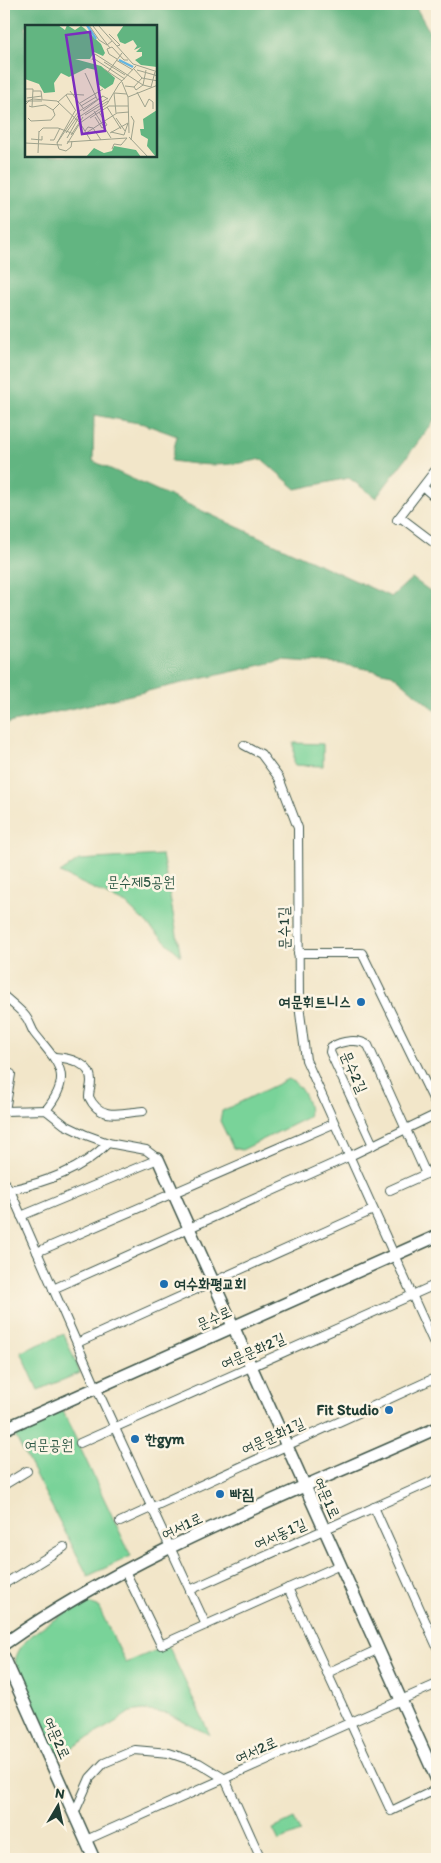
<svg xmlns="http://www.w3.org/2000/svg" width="441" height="1863" viewBox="0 0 441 1863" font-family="Itim,'Poor Story',sans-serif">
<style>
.green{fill:#79d399;stroke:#4c8866}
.forest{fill:#62b581;stroke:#40795a;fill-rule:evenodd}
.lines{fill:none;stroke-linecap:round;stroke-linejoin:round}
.street-casing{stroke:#3f564a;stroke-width:10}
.secondary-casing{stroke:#3f564a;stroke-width:14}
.street{stroke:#fff;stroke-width:8}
.secondary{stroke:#fff;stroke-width:11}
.poi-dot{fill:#1f6fb2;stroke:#fcf5e5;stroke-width:2}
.labels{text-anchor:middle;stroke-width:5;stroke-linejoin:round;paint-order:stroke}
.park-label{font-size:15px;fill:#315b48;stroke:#fcf5e5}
.street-label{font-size:15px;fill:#1f3d34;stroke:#fcf5e5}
.poi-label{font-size:15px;font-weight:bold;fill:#1f3d34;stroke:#fcf5e5;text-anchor:start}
.inset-river{fill:none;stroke:#65b5e0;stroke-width:2.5}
.inset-road{fill:none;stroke:#9ea28d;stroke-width:1}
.view{fill:#7b2cbf;fill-opacity:0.15;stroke:#7b2cbf;stroke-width:2.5}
.inset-edge{fill:none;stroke:#1f3d34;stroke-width:2.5}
</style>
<rect width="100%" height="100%" fill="#fcf5e5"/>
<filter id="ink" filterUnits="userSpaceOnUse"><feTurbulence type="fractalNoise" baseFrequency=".02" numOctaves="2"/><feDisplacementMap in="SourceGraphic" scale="10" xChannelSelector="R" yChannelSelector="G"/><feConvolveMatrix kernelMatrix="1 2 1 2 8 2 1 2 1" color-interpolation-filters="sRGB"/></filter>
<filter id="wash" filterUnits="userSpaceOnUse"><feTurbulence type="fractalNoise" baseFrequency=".0096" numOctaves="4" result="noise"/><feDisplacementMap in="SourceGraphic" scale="20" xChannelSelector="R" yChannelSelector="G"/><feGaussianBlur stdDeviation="1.12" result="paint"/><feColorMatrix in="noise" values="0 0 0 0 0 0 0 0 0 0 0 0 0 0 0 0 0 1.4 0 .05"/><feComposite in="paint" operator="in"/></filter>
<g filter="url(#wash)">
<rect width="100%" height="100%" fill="#f2e6c9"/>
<g class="green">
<path d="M294,743l29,1v22l-29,-1z"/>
<path d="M162,855l19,101 -55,-52 -66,-31 19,-13z"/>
<path d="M288,1079c12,3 24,26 20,38l-66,33 -9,-2 -13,-27 2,-10z"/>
<path d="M64,1334l16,39 -42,17 -17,-38z"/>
<path d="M61,1407l70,149 -43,20 -75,-144z"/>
<path d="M85,1602l13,4 28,57 42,-18 42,90 -42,-21 -25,-4 -13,2 -13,9 -61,36 -41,-95c4,-28 47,-46 70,-60z"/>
<path d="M294,1819l6,13 -21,9 -6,-12z"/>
</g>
<path class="forest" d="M4,4h410l23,41v372l-61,81 -27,-20 -53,11 -34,-30c-36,8 -55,7 -91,2l6,-25 -33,-12 -50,-9 -1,46 298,136 21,-19 25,18v116l-45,-38 -51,-10 -58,-4 -279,64zM26,26h130v130h-130z"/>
</g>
<g filter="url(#ink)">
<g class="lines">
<g class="street-casing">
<g id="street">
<path d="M423,487l14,12"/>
<path d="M400,517l37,28"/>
<path d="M397,520l40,-52"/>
<path d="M244,745l17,9 18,24 19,50 1,177 7,55 131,290"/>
<path d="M298,953h64l75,154"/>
<path d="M4,996c7,7 16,13 22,21 4,5 5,12 9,17 22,28 40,41 11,76"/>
<path d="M55,1057c14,1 36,6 36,24 0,6 -2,10 -2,16 11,24 32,16 54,14"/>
<path d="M4,1111l42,-1 19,15 21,10 22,8 38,7 12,9 -137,57"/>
<path d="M5,1111l6,-37"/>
<path d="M373,1145l-43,-93 1,-5c11,-6 26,-9 37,-2l58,129"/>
<path d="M4,1182l6,8 86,197 110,238"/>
<path d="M10,1190c36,-8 72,-20 98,-47"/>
<path d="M390,1190l47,-21"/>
<path d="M37,1252l296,-128"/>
<path d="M53,1289l295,-132 89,-43"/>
<path d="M77,1343l296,-133"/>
<path d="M80,1443l357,-159"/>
<path d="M4,1485l23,-14"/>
<path d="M374,1507l63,140"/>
<path d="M120,1522l317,-145"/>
<path d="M125,1571l36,74 179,-80"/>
<path d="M4,1584l60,-37"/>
<path d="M288,1588l103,223 46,-22"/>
<path d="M190,1590l247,-111"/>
<path d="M327,1673l52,-24"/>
<path d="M74,1814l16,-36 14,-15 31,-13 34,3 30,10 26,16 36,80"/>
<path d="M86,1840l351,-156"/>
</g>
</g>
<g class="secondary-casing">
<g id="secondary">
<path d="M158,1159l279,621"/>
<path d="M4,1429l433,-193"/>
<path d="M4,1644c132,-93 287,-150 433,-216"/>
<path d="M4,1657l90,202"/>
</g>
</g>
<use href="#street" class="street"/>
<use href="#secondary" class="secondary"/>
</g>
</g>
<g class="poi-dot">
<circle cx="361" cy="1002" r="5"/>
<circle cx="164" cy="1284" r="5"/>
<circle cx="389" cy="1410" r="5"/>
<circle cx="135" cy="1439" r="5"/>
<circle cx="220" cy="1494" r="5"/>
</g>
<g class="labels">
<g class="park-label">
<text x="141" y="887">문수제5공원</text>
<text x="49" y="1450">여문공원</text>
</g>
<g class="street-label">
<text transform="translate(284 928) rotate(-91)" y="5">문수1길</text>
<text transform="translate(354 1072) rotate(66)" y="5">문수2길</text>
<text transform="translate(214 1318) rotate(-24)" y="5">문수로</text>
<text transform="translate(253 1351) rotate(-24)" y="5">여문문화2길</text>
<text transform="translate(273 1436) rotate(-25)" y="5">여문문화1길</text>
<text transform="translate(327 1498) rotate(66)" y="5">여문1로</text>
<text transform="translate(182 1526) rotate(-25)" y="5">여서1로</text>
<text transform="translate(280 1534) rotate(-24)" y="5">여서동1길</text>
<text transform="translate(57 1738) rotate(66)" y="5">여문2로</text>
<text transform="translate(256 1750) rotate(-24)" y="5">여서2로</text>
</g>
<g class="poi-label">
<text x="351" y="1007" text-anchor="end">여문휘트니스</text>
<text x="174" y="1289">여수화평교회</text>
<text x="379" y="1415" text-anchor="end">Fit Studio</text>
<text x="145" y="1444">한gym</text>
<text x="230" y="1499">빠짐</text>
</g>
</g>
<g transform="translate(25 25)">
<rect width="132" height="132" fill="#f2e6c9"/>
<path d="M0,0h33l7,5 2,-5 8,5 6,-4 3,2 17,16 4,9 -2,3 -9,-4 -4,7h-15l26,7 14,12 -2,6 -8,5 -7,-5 -2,-14 -9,-2 -18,9 -8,-4 -7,10 1,9 -11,1 -5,-9 -14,-5zM99,0h33v42l-16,-2 -6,-5 7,-4v-4h-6l5,-5 -7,3 3,-4 -4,-6 -8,4 -5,-2 -3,-7zM132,85v47h-1l-9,-11 1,-7 -7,-4 -1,-6h4l-1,-10zM89,121l22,4 5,7h-55l8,-9 10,5 8,-2z" fill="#62b581"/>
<path class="inset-river" d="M62,0l9,14M94,35l14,7"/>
<path class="inset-road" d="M64,0l10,15 8,5 5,-4M73,0l35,39 25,8M68,1l17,22M84,9l11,11 -3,1M87,22l12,13h4M87,22l-5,2 2,5 8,5M68,33l32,21M67,35l3,-6 48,31 8,2 4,-15M91,35l17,10M79,37l21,13M79,44l18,12M109,44l8,9 16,3M112,45l21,6M83,47l14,-19M60,48l12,26M97,57l6,15 1,36M100,61l9,1 8,-9M109,62l2,3 7,-5 3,-15M0,64h8l-1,18 -3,-1M8,66h8l1,8M45,66l13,17M112,67l8,15 4,-8 4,3v7M41,70l10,16M103,72l30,-12M2,73l15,-2M0,77l8,-3 24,2 23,22 11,18M33,77l9,-8 17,1M55,78l23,-14M0,80l4,-4h13M56,81l15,-9M7,82l13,-2 8,5M82,82l14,22M58,86l20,-15M69,86l17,27M91,88l-2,-20 13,1M60,90l23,-14M106,91l3,5 -3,19M70,92l7,11 5,-3 -8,-13M3,93l3,3 20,-1 4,-5 -2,-5 7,-7M65,93l19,-12h19M91,93l9,13M60,106l3,-4 5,1 8,12M14,107l4,-4h15l16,6M86,107l13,3 4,-12M41,108l14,-20M61,108l31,-20 12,-1M85,108l18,-10M46,110l12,-18M104,112l19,20M42,113l12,-21 29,-19M6,114l11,1v-4M25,115h4l6,-12M42,117l60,-4M0,118l37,2M32,118l21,-31 25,-16 5,3M32,118l18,-32M32,118l2,6 7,2 5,-4 1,-6M42,119l13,-21 27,-19 12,-20 17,-18M87,124l2,-5 7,1 6,-7M13,128l1,-22"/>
<path class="view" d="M65,7l15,99 -23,3 -16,-99z"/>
<rect width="132" height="132" class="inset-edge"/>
</g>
<rect width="441" height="1863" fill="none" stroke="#fcf5e5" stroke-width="20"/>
<g transform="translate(58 1806) rotate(9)" stroke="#fcf5e5" stroke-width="4" paint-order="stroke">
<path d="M0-4L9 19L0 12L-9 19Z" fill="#1f3d34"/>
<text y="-8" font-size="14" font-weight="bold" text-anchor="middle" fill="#1f3d34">N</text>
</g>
</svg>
